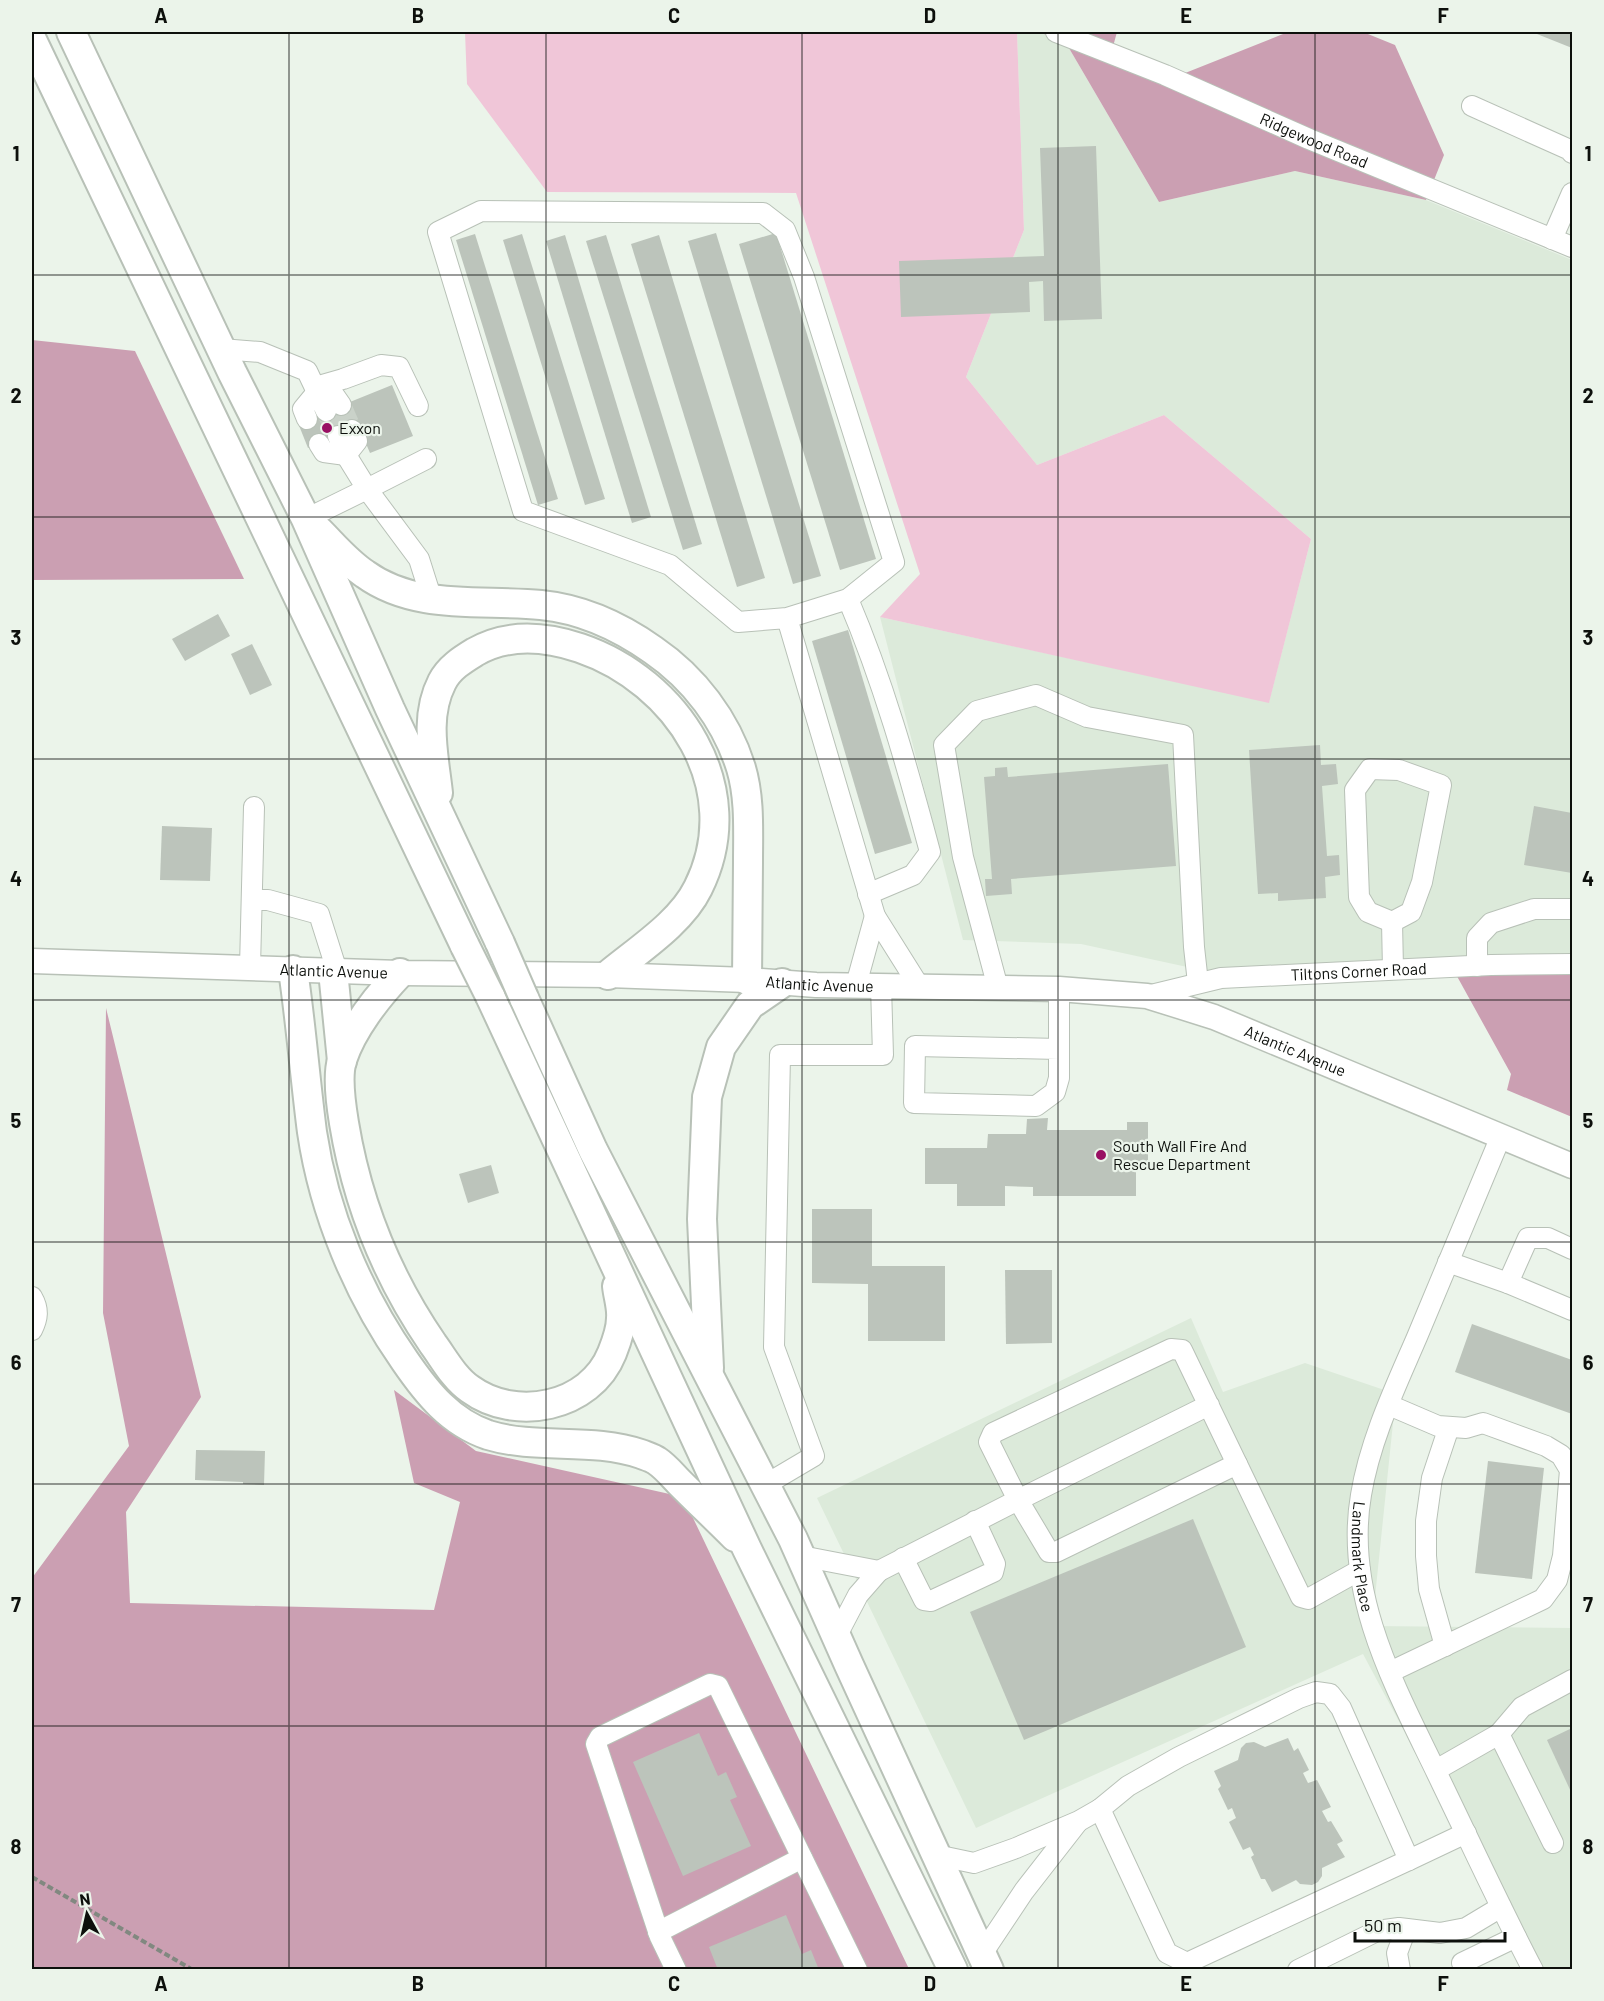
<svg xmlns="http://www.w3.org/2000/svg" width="1604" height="2001" viewBox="0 0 1604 2001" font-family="Barlow,sans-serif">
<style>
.built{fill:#dceada}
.green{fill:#f0c6d8}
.forest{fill:#cb9fb2}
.building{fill:#bcc4bb}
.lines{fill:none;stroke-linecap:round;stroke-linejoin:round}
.minor-tunnel{stroke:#cad2c9;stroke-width:20;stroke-dasharray:20 10;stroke-linecap:butt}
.minor-casing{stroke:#b8c1b7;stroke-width:22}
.major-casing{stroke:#b8c1b7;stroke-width:27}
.highway-casing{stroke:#b8c1b7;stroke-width:32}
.path{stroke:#818880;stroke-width:4;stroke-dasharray:6 3;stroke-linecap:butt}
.minor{stroke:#fff;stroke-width:20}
.major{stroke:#fff;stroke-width:24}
.highway{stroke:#fff;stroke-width:28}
.highway-bridge-casing{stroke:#b8c1b7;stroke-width:32;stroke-linecap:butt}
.highway-bridge{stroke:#fff;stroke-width:28}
.grid{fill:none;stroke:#0d100c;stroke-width:1.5;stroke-opacity:0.55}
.poi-dot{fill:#991063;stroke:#ebf4ea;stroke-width:2}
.labels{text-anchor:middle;stroke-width:4.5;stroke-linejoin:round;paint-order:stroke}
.street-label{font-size:16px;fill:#0d100c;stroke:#ebf4ea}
.poi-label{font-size:16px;fill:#0d100c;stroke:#ebf4ea;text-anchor:start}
.neatline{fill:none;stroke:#0d100c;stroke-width:2}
.grid-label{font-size:20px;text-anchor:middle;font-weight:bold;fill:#0d100c}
</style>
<rect width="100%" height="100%" fill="#ebf4ea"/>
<g class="built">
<path d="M1017,32h22l27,11 93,159 136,-31 131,29 146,60v696l-334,22 -157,-34 -118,-4 -83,-323 389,85 42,-163 -147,-124 -127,50 -71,-88 58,-147z"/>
<path d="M1191,1318l32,74 82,-29 91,31 -24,232 200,2v341h-41l-168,-315 -387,174 -159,-330z"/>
</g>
<path class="green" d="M465,32h552l7,198 -58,147 71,88 127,-50 147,124 -42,164 -389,-86 40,-43 -124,-381 -249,-1 -80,-108z"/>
<g class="forest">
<path d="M1039,32h78l-8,29 51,22 128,-51h75l32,13 49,110 -18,45 -131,-29 -136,31 -93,-159z"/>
<path d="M32,340l103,11 109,228 -212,1z"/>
<path d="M1572,956v161l-65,-27 4,-16 -58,-105z"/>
<path d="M106,1008l95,389 -75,115 4,91 304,7 26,-108 -46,-19 -20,-93 82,61 207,46 226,472h-877v-391l97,-132 -26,-133z"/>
</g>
<g class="building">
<path d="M1532,32h40v16z"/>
<path d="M1096,146l6,173 -58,2 -1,-40 -14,1 1,30 -129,5 -2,-56 145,-5 -4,-108z"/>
<path d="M716,233l105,343 -28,8 -105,-343z"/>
<path d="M776,233l100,326 -36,11 -101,-326z"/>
<path d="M475,234l83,265 -20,6 -82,-265z"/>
<path d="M522,234l83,265 -20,6 -82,-265z"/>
<path d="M565,235l86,282 -19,6 -86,-282z"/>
<path d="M606,235l96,309 -19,6 -97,-309z"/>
<path d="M659,235l106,343 -28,9 -106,-343z"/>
<path d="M392,385l21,51 -43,17 -11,-26 -51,21 -10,-25z"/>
<path d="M218,614l12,22 -45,25 -13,-22z"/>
<path d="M848,630l64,213 -37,11 -63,-213z"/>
<path d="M252,644l20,41 -22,10 -19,-41z"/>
<path d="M1320,745l1,20 15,-1 2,20 -16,2 5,70 12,-1 1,20 -15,2 1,21 -48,3v-8l-20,1 -9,-144z"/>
<path d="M1168,764l8,102 -165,13 1,15 -26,2 -1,-17h7l-8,-102 11,-1v-8l12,-1 1,10z"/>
<path d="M1534,806l38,7v60l-48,-8z"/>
<path d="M162,826l50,2 -2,53 -50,-1z"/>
<path d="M1048,1118l-1,12h80v-8h21v44h-12v30h-103v-9l-28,-1v20h-48v-22h-32v-36h62l1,-14h38l1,-15z"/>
<path d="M491,1165l8,28 -31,10 -9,-29z"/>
<path d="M812,1209h60v57h73v75h-77v-57l-56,-1z"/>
<path d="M1005,1270h47v73l-46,1z"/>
<path d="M1472,1324l100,36v54l-117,-42z"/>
<path d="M196,1450l69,1 -1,34 -21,-1v-2l-48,-2z"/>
<path d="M1488,1461l56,7 -12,111 -57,-6z"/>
<path d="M1193,1519l53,128 -222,93 -54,-128z"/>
<path d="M1572,1728v66l-25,-54z"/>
<path d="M699,1733l19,43 8,-4 11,25 -7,3 21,46 -68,30 -50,-114z"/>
<path d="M1288,1738l6,13 4,-3 11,22 -6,3 5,10 9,-3 14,27 -9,4 6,11 3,-1 12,20 -6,3 8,13 -23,11v8l-4,6 -6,3 -12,-1 -4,-4 -24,12 -7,-13h-4l-10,-22 3,-2 -4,-8 -7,3 -14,-28 7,-4 -4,-10 -4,2 -10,-21 3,-3 -7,-15 24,-11 3,-12 5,-5 8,-1 11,5z"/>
<path d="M786,1915l16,39 9,-4 8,20h-101l-9,-23z"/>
</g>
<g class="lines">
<g class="minor-tunnel">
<path d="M341,405l11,25"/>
<path d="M326,411l12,25"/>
</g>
<g class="minor-casing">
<g id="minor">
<path id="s1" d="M1056,32l109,43 144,64 263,108"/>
<path d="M1472,106l98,44 2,3"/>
<path d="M1552,239l20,-46"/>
<path d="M221,349l39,3 47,19 19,40"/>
<path d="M315,387l28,-8 38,-14 18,2 19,39"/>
<path d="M307,419l-4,-10 14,-17 17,3 7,10"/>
<path d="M319,444l5,8 22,3 11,-14 -5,-11"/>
<path d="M426,459l-59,30 52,70 13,41"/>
<path d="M306,519l61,-30 -21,-34 -8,-19"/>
<path d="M848,599c35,82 59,167 82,253l-17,23 -45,19"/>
<path d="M787,618l-49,4 -68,-57 -147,-54 -85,-279 43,-21 282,2 22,17 19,47 90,285 -46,37 -61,19 88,298"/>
<path d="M1370,769l29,1 42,15 -19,97 -11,30 -19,10 -24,-10 -9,-15 -4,-107z"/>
<path d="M253,900h15l51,14 18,57"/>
<path d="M1392,922l1,47"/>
<path d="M1477,966v-28l14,-15 43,-14h38"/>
<path d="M250,967l4,-160"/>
<path d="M856,985l19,-69 44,70"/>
<path d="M998,988l-35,-131 -19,-112 33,-34 59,-16 51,22 96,18 11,212 4,36"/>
<path id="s2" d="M1147,996l74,-18 270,-13 81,-1"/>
<path d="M1059,1049l-144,-3 -1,57 122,3 19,-14 4,-14v-89"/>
<path id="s3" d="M1501,1136c-28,67 -56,134 -84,201 -22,51 -47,103 -56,158 -18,105 39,200 82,291 30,62 58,123 90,184"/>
<path d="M1448,1262l60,21 64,27"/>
<path d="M1508,1283l20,-45h20l24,11"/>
<path d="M32,1297c7,12 6,21 0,33"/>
<path d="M1209,1405l-191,95 -29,-58 4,-9 178,-84 11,1 55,114"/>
<path d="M1389,1405l49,21 28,2 17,-5 63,23 15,9 9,15 -7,86 -6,24 -14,19 -153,73"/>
<path d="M765,1485l49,-29 -40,-109 6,-292h103l-2,-69"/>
<path d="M801,1556l78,15 -21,24 -22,42"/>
<path d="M903,1558l21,42 7,1 62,-29 2,-8 -20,-43"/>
<path d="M879,1571l139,-71 31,52h7l181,-88 64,133 7,2 52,-29"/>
<path d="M1445,1646l-16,-57 -3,-33v-35l6,-43 17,-51"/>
<path d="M1436,1770l63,-36"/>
<path d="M1553,1843l-54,-109 23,-27 50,-27"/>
<path d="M936,1855l38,8 42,-15 63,-27 21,-12"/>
<path d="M658,1932l144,-74"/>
<path d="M982,1954l42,-63 53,-68"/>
<path d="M1187,1963l222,-103"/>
<path d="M1462,1963l54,-26"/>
<path d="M676,1970l-16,-33 -64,-193 4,-7 110,-53 8,2 139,284"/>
<path d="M1190,1970l-3,-7 -20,-10 -67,-144 28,-23 51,-29 120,-59 17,-6 14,2 11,14 68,152 57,-27"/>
<path d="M1298,1970l79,-39 22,-3 41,5 26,-5 35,-21"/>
<path d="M1400,1970l-3,-17 9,-24"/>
</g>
</g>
<g class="major-casing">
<g id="major">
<path id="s4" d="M32,961l368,12 208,2 139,5 69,5 243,4 88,7 67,21 358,149"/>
</g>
</g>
<g class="highway-casing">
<g id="highway">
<path d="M71,32l161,340 74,147 84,190 110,234"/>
<path d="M32,40l433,906"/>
<path d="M319,531c15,15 28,31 46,43 51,37 117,25 176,31 41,4 78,21 112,45 41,28 73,70 88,118 9,30 7,63 7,94 0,39 -1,79 -1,118"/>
<path d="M438,793c-4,-37 -14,-76 4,-111 7,-14 20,-22 33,-30 33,-19 69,-16 105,-4 97,33 168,140 118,240 -17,35 -60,62 -90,87"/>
<path d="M293,970c8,54 12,108 19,162 12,81 46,162 93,229 22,32 45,61 83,74 49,15 104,2 153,19 5,2 12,4 16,7 9,6 16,15 23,22 18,18 37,36 55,54"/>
<path d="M333,971l9,90"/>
<path d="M400,973c-22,23 -48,56 -58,87 -5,16 -1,45 2,63 13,79 43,154 89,221 11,15 21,34 37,45 45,33 120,19 142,-36 4,-10 9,-25 9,-35 1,-10 -3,-22 -4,-32"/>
<path d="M490,996l257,553 206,421"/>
<path d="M524,998l69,152 200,389 56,126 140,305"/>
<path d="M709,1368l-7,-149 5,-122 14,-50 29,-42 32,-22"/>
</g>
</g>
<path class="path" d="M32,1877l161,93"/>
<use href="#minor" class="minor"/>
<use href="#major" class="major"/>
<use href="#highway" class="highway"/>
<g class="highway-bridge-casing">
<g id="highway-bridge">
<path d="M500,943l24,55"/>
<path d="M465,946l25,50"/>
</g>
</g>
<use href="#highway-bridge" class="highway-bridge"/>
</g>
<path class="grid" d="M289,32v1938M546,32v1938M802,32v1938M1058,32v1938M1315,32v1938M32,275h1540M32,517h1540M32,759h1540M32,1000h1540M32,1242h1540M32,1484h1540M32,1726h1540"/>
<g class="poi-dot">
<circle cx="327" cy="428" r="6"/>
<circle cx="1101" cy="1155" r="6"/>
</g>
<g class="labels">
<g class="street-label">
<text dy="6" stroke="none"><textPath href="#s1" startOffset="280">Ridgewood Road</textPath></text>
<text dy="6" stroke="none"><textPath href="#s4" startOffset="302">Atlantic Avenue</textPath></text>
<text dy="6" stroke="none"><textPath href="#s2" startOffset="214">Tiltons Corner Road</textPath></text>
<text dy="6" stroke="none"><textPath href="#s4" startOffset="788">Atlantic Avenue</textPath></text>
<text dy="6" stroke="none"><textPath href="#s4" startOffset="1274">Atlantic Avenue</textPath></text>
<text dy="6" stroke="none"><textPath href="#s3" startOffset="448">Landmark Place</textPath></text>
</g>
<g class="poi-label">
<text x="339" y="434">Exxon</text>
<text x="1113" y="1152">South Wall Fire And<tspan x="1113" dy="18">Rescue Department</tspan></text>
</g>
</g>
<rect width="1604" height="2001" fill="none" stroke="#ebf4ea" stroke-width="66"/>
<g transform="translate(87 1914) rotate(352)" stroke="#ebf4ea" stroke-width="4.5" paint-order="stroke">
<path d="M0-4.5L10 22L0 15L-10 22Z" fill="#0d100c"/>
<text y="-9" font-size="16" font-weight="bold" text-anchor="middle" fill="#0d100c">N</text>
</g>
<path d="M1355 1932v9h150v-9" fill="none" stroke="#0d100c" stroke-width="3"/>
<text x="1364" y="1932" font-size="18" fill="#0d100c" stroke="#ebf4ea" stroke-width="4.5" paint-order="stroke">50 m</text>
<rect x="33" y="33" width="1538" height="1935" class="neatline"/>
<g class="grid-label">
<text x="161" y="23">A</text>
<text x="418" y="23">B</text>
<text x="674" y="23">C</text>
<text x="930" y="23">D</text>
<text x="1186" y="23">E</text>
<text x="1443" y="23">F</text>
<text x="16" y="161">1</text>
<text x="1588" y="161">1</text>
<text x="16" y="403">2</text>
<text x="1588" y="403">2</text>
<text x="16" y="645">3</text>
<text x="1588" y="645">3</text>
<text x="16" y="886">4</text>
<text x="1588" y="886">4</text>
<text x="16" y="1128">5</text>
<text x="1588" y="1128">5</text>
<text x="16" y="1370">6</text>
<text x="1588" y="1370">6</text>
<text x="16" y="1612">7</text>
<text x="1588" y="1612">7</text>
<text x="16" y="1854">8</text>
<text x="1588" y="1854">8</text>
<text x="161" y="1991">A</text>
<text x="418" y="1991">B</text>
<text x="674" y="1991">C</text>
<text x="930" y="1991">D</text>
<text x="1186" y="1991">E</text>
<text x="1443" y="1991">F</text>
</g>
</svg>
